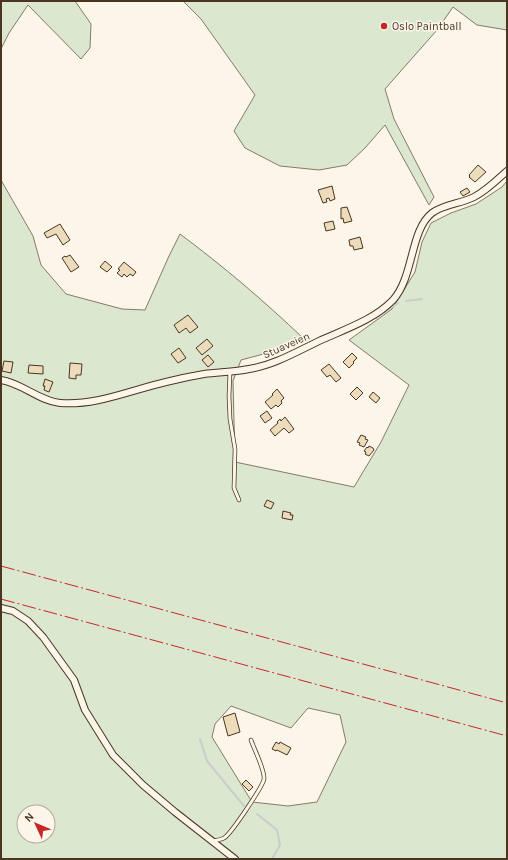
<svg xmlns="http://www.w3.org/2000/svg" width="508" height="860" viewBox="0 0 508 860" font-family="Karla,sans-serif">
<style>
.green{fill:#dce7d0;stroke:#887966;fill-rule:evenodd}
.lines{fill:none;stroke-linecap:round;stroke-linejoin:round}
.stream{stroke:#c9cecd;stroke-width:2}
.building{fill:#ecdcbc;stroke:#4a3520}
.service-casing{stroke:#4a3520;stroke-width:4.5}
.minor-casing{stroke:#4a3520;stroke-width:8}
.service{stroke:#fbf6e9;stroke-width:3}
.minor{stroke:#fbf6e9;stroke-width:6}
.power{stroke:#c62828;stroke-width:1;stroke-dasharray:14 3 2 3;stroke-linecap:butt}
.poi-dot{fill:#c62828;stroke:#fbf6e9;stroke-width:1.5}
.labels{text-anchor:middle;stroke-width:3;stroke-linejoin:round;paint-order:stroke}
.poi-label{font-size:11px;fill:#4a3520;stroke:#fbf6e9;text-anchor:start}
.street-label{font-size:11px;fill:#4a3520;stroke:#fbf6e9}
</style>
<rect width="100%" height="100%" fill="#fbf6e9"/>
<g class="green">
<path d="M1,1h74l16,23 -1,24 -9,11 -53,-54 -19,28 -8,16z"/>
<path d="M183,1h324v29l-30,-5 -24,-18 -16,23 -52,59 9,30 40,78 -5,8 -44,-80 -20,23 -18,17 -28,5 -39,-4 -35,-18 -11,-17 21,-36 -54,-76z"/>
<path d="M1,180l32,56 8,29 25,29 56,15 23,1 24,-54 11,-22c43,32 84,67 123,104l-32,14 -30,8 -8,21 2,81 119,25 27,-45 28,-57 -60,-45 43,-31 23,-37 7,-30 9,-19 20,-10 25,-9 26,-17 5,-6v678h-506zM231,706l60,22 17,-20 32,7 6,27 -29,60 -29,4 -36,-4 -40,-65 3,-13zM24,812h24v24h-24z"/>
</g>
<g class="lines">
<g class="stream">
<path d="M406,301l16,-2"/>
<path d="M376,318l22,-15"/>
<path d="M200,739l7,22 37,45"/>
<path d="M257,814l20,16 3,15 -8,14"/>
</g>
</g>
<g class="building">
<path d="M478,165l8,7 -11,10 -6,-5 1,-1 -1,-1z"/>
<path d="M332,186l3,13 -5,2 -1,-3 -3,1 1,3 -4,1 -5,-13z"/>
<path d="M467,188l3,4 -7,4 -3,-4z"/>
<path d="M347,207l5,14 -8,2 -1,-5 -2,1v-11z"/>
<path d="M333,221l2,8 -9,2 -2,-8z"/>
<path d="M60,224l10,16 -7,5 -7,-11 -9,4 -3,-5z"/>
<path d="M360,237l3,11 -9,2 -1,-4h-3l-1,-6z"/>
<path d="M70,255l9,12 -8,5 -9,-14 3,-2 1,1z"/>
<path d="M105,261l7,6 -5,5 -7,-5z"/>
<path d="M124,262l12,10 -3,4 -3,-2 -3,3 -3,-3 -2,3 -5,-4 3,-3 -2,-1z"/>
<path d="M188,315l10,12 -8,6 -4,-5 -7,5 -5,-8z"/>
<path d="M207,339l6,7 -11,9 -6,-7z"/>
<path d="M179,348l7,10 -8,5 -7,-9z"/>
<path d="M352,353l5,5 -4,4 1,1 -5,5 -6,-6z"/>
<path d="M208,355l6,7 -6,5 -6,-7z"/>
<path d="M4,361l9,1 -2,11 -9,-2z"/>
<path d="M70,363l12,1 -1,11h-5v4l-7,-1z"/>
<path d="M329,364l12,14 -5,4 -6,-7 -3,2 -6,-7z"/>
<path d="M29,365l14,1v8l-15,-1z"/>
<path d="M45,379l8,3 -4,10 -5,-2 1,-4h-2z"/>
<path d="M357,387l6,6 -7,7 -6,-6z"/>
<path d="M277,389l7,9 -3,3 1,2 -4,4 -2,-2 -5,4 -6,-7 8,-7 -1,-1z"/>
<path d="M373,392l7,6 -4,5 -7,-6z"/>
<path d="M267,411l5,7 -7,5 -5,-7z"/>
<path d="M285,417l9,12 -5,4 -5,-5 -9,8 -5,-6 8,-7 -1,-1 3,-3 1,2z"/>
<path d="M361,435l5,2 -1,2 3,1 -4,7 -5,-2 1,-2 -3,-1z"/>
<path d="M369,446l4,2 1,2 -5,6 -4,-2 1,-2 -2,-1 3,-4 1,1z"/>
<path d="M267,500l7,3 -3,6 -7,-3z"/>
<path d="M283,511l8,2 -1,2h3l-1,5 -10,-2z"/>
<path d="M235,713l5,19 -12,4 -5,-19z"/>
<path d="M276,742l3,2 1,-2 11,6 -4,7 -10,-5 -1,1 -4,-2z"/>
<path d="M246,780l7,7 -4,4 -7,-7z"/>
</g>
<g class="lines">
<g class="service-casing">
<g id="service">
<path d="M230,371l-1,25 1,23 5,30 -1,39 5,12"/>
<path d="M212,841c4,-1 9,-1 12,-3 7,-4 39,-52 40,-59 1,-9 -10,-30 -13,-39"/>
</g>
</g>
<g class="minor-casing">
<g id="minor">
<path d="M1,380c21,3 38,21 59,23 36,3 71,-13 106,-21 12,-3 26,-6 38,-8 15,-2 31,-2 45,-5 25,-4 47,-17 70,-28 24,-11 55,-21 74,-41 21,-23 17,-70 39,-87 12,-9 28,-9 42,-16 12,-6 23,-17 33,-26"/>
<path d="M1,608l12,3 15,10 15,16 31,43 11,30 28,45 30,30 32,27 60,47"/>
</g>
</g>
<use href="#service" class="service"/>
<use href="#minor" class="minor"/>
<g class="power">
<path d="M1,566l506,137"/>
<path d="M1,599l506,137"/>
</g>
</g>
<circle class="poi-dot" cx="384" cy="26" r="4"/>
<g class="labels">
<g class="poi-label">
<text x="392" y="30">Oslo Paintball</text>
</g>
<g class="street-label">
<text transform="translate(286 345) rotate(-24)" y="4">Stuaveien</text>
</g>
</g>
<rect width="508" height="860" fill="none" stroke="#4a3520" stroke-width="4"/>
<g transform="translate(36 824) rotate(314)"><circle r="19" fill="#fbf6e9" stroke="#b4a999"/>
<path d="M0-3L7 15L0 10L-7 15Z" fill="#c62828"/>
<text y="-6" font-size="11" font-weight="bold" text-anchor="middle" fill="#4a3520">N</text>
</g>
</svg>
